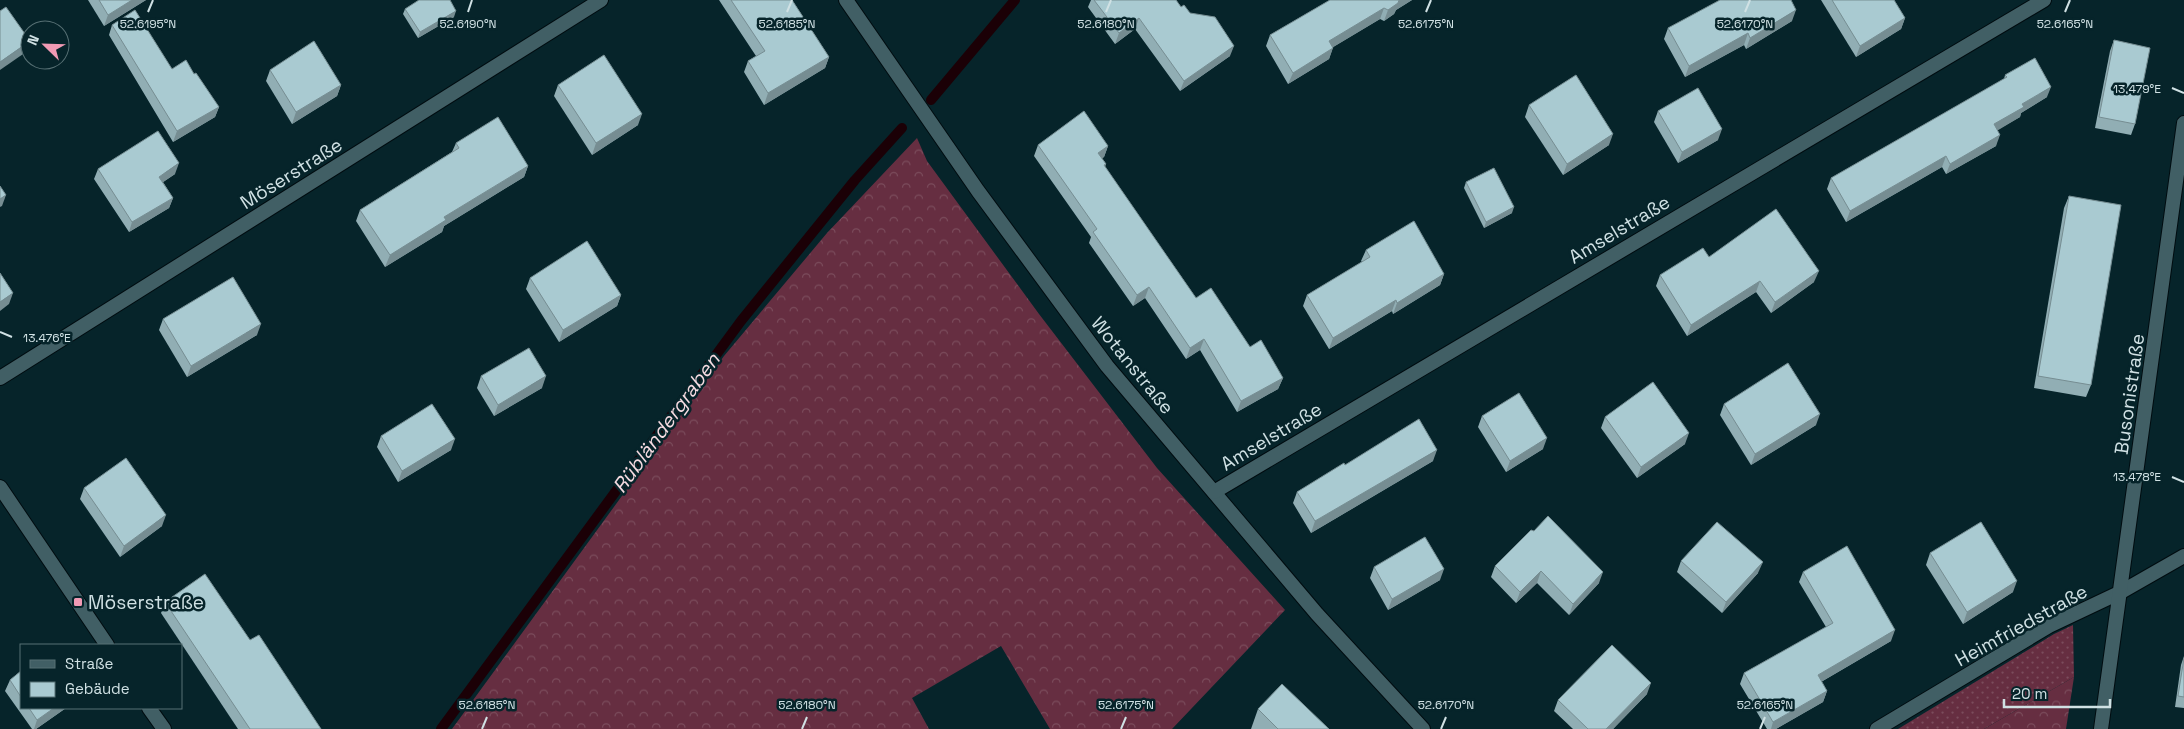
<svg xmlns="http://www.w3.org/2000/svg" width="2184" height="729" viewBox="0 0 2184 729" font-family="'Space Grotesk',sans-serif">
<style>
.grass{fill:url(#grass-dots)}
.forest{fill:url(#forest-crowns)}
.lines{fill:none;stroke-linecap:round;stroke-linejoin:round}
.stream{stroke:#1b0006;stroke-width:10}
.minor-casing{stroke:#000c10;stroke-width:16}
.tertiary-casing{stroke:#000c10;stroke-width:16}
.minor{stroke:#415f65;stroke-width:14}
.tertiary{stroke:#415f65;stroke-width:14}
.wall{fill:#91aeb4}
.shaded-wall{fill:#768d92}
.building{fill:#a9cad1;stroke:#768d92}
.ticks{fill:none;stroke:#d0e1e4;stroke-width:2}
.poi-dot{fill:#f19ab4;stroke:#06242a;stroke-width:2}
.labels{text-anchor:middle;stroke-width:5;stroke-linejoin:round;paint-order:stroke}
.street-label{font-size:19px;fill:#d0e1e4;stroke:#06242a}
.poi-label{font-size:19px;fill:#d0e1e4;stroke:#06242a;text-anchor:start}
.water-label{font-size:20px;font-style:italic;fill:#f5dbe1;stroke:#06242a}
.ticks-label{font-size:12px;text-anchor:middle;fill:#d0e1e4;stroke:#06242a;stroke-width:5;stroke-linejoin:round;paint-order:stroke}
</style>
<defs>
<pattern id="grass-dots" width="8" height="8" patternUnits="userSpaceOnUse" patternTransform="scale(1.25)"><rect width="8" height="8" fill="#662e41"/><path d="M2 2h.1M6 6h.1" fill="none" stroke="#7b4c5c" stroke-width="1.8" stroke-linecap="round"/></pattern>
<pattern id="forest-crowns" width="20" height="18" patternUnits="userSpaceOnUse" patternTransform="scale(1.25)"><rect width="20" height="18" fill="#662e41"/><path d="M2 6a3 3 0 1 1 6 0M12 15a3 3 0 1 1 6 0" fill="none" stroke="#7b4c5c"/></pattern>
</defs>
<rect width="100%" height="100%" fill="#06242a"/>
<path class="grass" d="M2073,625l1,52 -90,52h-86l156,-95z"/>
<g class="forest">
<path d="M917,138l10,23 112,153 118,154 128,142 -113,119h-122l-49,-83 -89,52 17,31h-477l272,-373 103,-123z"/>
<path d="M2074,677l-8,52h-82z"/>
</g>
<g class="lines">
<g class="stream">
<path d="M931,100l84,-100"/>
<path d="M441,729l300,-408 114,-141 47,-52"/>
</g>
<g class="minor-casing">
<g id="minor">
<path d="M846,0l132,191 129,175 210,248 106,115"/>
<path d="M0,378l601,-378"/>
<path d="M1214,492l830,-492"/>
<path d="M1877,729l172,-103 72,-34 63,-36"/>
<path d="M2101,729l83,-606"/>
</g>
</g>
<g class="tertiary-casing">
<g id="tertiary">
<path d="M0,487l107,158"/>
<path d="M149,708l15,21"/>
</g>
</g>
<use href="#minor" class="minor"/>
<use href="#tertiary" class="tertiary"/>
</g>
<g class="wall">
<path d="M88,0h58l-42,26z"/>
<path d="M719,0h73l37,57 -4,11 -61,37 -20,-33 4,-11 8,-5z"/>
<path d="M1091,0h85l5,7 9,6 40,43 -50,35 -45,-62 -20,15 -27,-37z"/>
<path d="M1330,0h82l-16,10 -2,4 -10,7 -4,-2 -47,28 -4,12 -41,25 -22,-38 4,-11z"/>
<path d="M1821,0h73l11,18 -4,11 -45,28z"/>
<path d="M405,9l49,8 -36,21 -15,-24z"/>
<path d="M1792,21l-46,28 -2,-4 -59,32 -21,-38 4,-11z"/>
<path d="M112,25l60,44 22,5 25,33 -4,10 -42,25 -64,-107z"/>
<path d="M2114,40l21,84 -4,11 -36,-7 15,-77z"/>
<path d="M270,70l71,15 -4,11 -45,28 -26,-43z"/>
<path d="M2005,75l42,22 -26,16 -1,4 -23,13 -1,16 -50,28 -4,-7 -96,55 -19,-33 4,-11 173,-99z"/>
<path d="M558,85l80,40 -46,30 -38,-59z"/>
<path d="M1529,105l80,40 -46,30 -38,-58z"/>
<path d="M1658,111l60,29 -40,23 -24,-41z"/>
<path d="M456,143l72,23 -4,11 -80,49 -2,6 -57,35 -29,-46 4,-11 92,-58z"/>
<path d="M1038,145l70,1 -4,11 -2,1 4,6 -1,3 91,131 87,80 -5,11 -41,23 -37,-62 -14,9 -41,-61 -12,8 -44,-63 2,-6 -57,-81z"/>
<path d="M98,169l77,5 -12,8 10,16 -4,10 -40,24 -35,-53z"/>
<path d="M1466,182l46,31 -28,15 -20,-40z"/>
<path d="M2069,196l22,189 -5,12 -52,-9 30,-180z"/>
<path d="M1366,250l78,24 -4,11 -47,29 -1,-3 -63,38 -26,-43 4,-11 55,-33 -1,-1z"/>
<path d="M1660,275l154,7 -43,31 -15,-21 -69,44 -31,-50z"/>
<path d="M530,278l91,17 -4,11 -58,36 -33,-53z"/>
<path d="M163,319l94,16 -70,42 -28,-47z"/>
<path d="M481,376l61,12 -48,28 -17,-28z"/>
<path d="M1724,404l92,21 -65,40 -31,-50z"/>
<path d="M1482,416l61,33 -37,23 -28,-45z"/>
<path d="M1605,417l80,27 -48,34 -36,-50z"/>
<path d="M381,436l70,14 -53,32 -21,-35z"/>
<path d="M1433,461l-122,72 -18,-30 4,-11 48,-27z"/>
<path d="M84,488l78,38 -42,31 -40,-58z"/>
<path d="M1531,530l68,53 -30,32 -32,-32 -21,20 -25,-26 4,-11z"/>
<path d="M1930,553l83,39 -50,32 -37,-59z"/>
<path d="M1681,561l77,12 -36,40 -45,-41z"/>
<path d="M1374,567l66,13 -52,30 -18,-32z"/>
<path d="M1803,572l88,69 -70,41 6,9 -4,11 -47,27h-9l-27,-45 4,-11 82,-46 -27,-45z"/>
<path d="M165,602l85,38 71,89h-83l-77,-116z"/>
<path d="M2184,656v52l-9,-1 6,-42z"/>
<path d="M21,671v37h45l-30,21h-4l-27,-38 5,-11z"/>
<path d="M1647,694l-34,35h-40l-19,-18 4,-11z"/>
<path d="M1258,709l71,20h-78z"/>
</g>
<g class="shaded-wall">
<path d="M132,0h14l-42,26 4,-11z"/>
<path d="M1399,0h13l-16,10 -2,4 -10,7 4,-11z"/>
<path d="M1384,8l-4,11 -55,33 4,-11z"/>
<path d="M1796,10l-4,11 -46,28 4,-11z"/>
<path d="M456,11l-2,6 -36,21 2,-6z"/>
<path d="M1139,18l-4,11 -20,15 4,-11z"/>
<path d="M1905,18l-4,11 -45,28 4,-11z"/>
<path d="M1748,33l-4,12 -59,32 4,-11z"/>
<path d="M30,41l-4,11 -26,18v-8z"/>
<path d="M1234,46l-4,10 -50,35 4,-10z"/>
<path d="M1333,48l-4,11 -41,25 5,-11z"/>
<path d="M829,57l-4,11 -61,37 4,-12z"/>
<path d="M341,85l-4,11 -45,28 4,-12z"/>
<path d="M2051,87l-4,10 -26,16 -1,4 -30,18 4,-11 28,-20z"/>
<path d="M219,107l-4,10 -42,25 4,-11z"/>
<path d="M642,114l-4,11 -46,30 4,-12z"/>
<path d="M1722,129l-4,11 -40,23 4,-11z"/>
<path d="M1613,134l-4,11 -46,30 4,-11z"/>
<path d="M2000,135l-4,11 -50,28 4,-10z"/>
<path d="M1108,146l-4,11 -10,7 4,-11z"/>
<path d="M1946,156l-4,11 -96,55 4,-11z"/>
<path d="M179,163l-4,11 -19,13 3,-10z"/>
<path d="M528,166l-4,11 -80,49 -2,6 -57,35 5,-12 54,-38z"/>
<path d="M6,195l-4,11 -2,1v-8z"/>
<path d="M173,198l-4,10 -40,24 3,-10z"/>
<path d="M1514,207l-2,6 -28,15 2,-6z"/>
<path d="M1819,271l-5,11 -43,31 4,-11z"/>
<path d="M1444,274l-4,11 -47,29 4,-11z"/>
<path d="M1760,281l-4,11 -69,44 4,-11z"/>
<path d="M1149,287l-4,11 -12,8 4,-11z"/>
<path d="M13,293l-4,11 -9,7v-9z"/>
<path d="M621,295l-4,11 -58,36 4,-12z"/>
<path d="M1396,300l-4,11 -63,38 4,-11z"/>
<path d="M261,324l-4,11 -70,42 4,-11z"/>
<path d="M1204,339l-4,11 -14,9 4,-11z"/>
<path d="M546,376l-4,12 -48,28 4,-11z"/>
<path d="M1283,378l-5,11 -41,23 4,-11z"/>
<path d="M1820,414l-4,11 -65,40 4,-11z"/>
<path d="M1689,433l-4,11 -48,34 4,-11z"/>
<path d="M1547,438l-4,11 -37,23 4,-11z"/>
<path d="M455,439l-4,11 -53,32 4,-11z"/>
<path d="M1437,450l-4,11 -122,72 4,-12z"/>
<path d="M166,515l-4,11 -42,31 4,-11z"/>
<path d="M1763,562l-5,11 -36,40 4,-11z"/>
<path d="M1444,569l-4,11 -52,30 4,-11z"/>
<path d="M1541,571l-4,12 -21,20 4,-11z"/>
<path d="M1603,572l-4,11 -30,32 4,-11z"/>
<path d="M2017,581l-4,11 -50,32 4,-12z"/>
<path d="M1895,630l-4,11 -77,45 4,-11z"/>
<path d="M1651,683l-4,11 -34,35h-7z"/>
<path d="M1827,691l-4,11 -47,27h-5l2,-7z"/>
<path d="M54,708h12l-30,21h-2l3,-9z"/>
</g>
<g class="building">
<path d="M99,0h33l-24,15z"/>
<path d="M419,0h31l6,11 -36,21 -15,-23z"/>
<path d="M731,0h61l37,57 -61,36 -20,-32 17,-10z"/>
<path d="M1094,0h82l5,7 3,-2 6,8 25,4 19,29 -50,35 -45,-63 -20,15z"/>
<path d="M1330,0h69l-1,3 -10,7 -4,-2 -55,33 4,7 -40,25 -23,-38z"/>
<path d="M1720,0h71l5,10 -46,28 -2,-5 -59,33 -21,-38z"/>
<path d="M1832,0h62l11,18 -45,28z"/>
<path d="M6,7l24,34 -30,21v-51z"/>
<path d="M135,10l37,59 14,-9 8,14 2,-1 23,34 -42,24 -65,-106z"/>
<path d="M2114,40l36,8 -15,76 -36,-7z"/>
<path d="M314,41l27,44 -45,27 -26,-42z"/>
<path d="M604,55l38,59 -46,29 -38,-58z"/>
<path d="M2035,58l16,29 -29,17 2,3 -30,17 6,11 -50,29 -4,-8 -96,55 -19,-33 176,-101 -2,-2z"/>
<path d="M1576,75l37,59 -46,30 -38,-59z"/>
<path d="M1698,88l24,41 -40,23 -24,-41z"/>
<path d="M1084,111l24,35 -10,7 8,11 -2,1 92,133 15,-10 39,59 11,-7 22,38 -42,23 -37,-62 -14,9 -41,-61 -12,8 -44,-63 4,-3 -59,-84z"/>
<path d="M498,117l30,49 -84,51 2,3 -56,35 -30,-45 99,-62 -3,-5z"/>
<path d="M158,131l21,32 -20,14 14,21 -41,24 -34,-53z"/>
<path d="M1494,168l20,39 -28,15 -20,-40z"/>
<path d="M0,186l6,9 -6,4z"/>
<path d="M2069,196l52,9 -30,180 -53,-9z"/>
<path d="M1776,209l43,62 -44,31 -15,-21 -69,44 -31,-50 43,-27 6,9z"/>
<path d="M1414,221l30,53 -47,29 -1,-3 -63,38 -26,-43 63,-38 -4,-7z"/>
<path d="M587,241l34,54 -58,35 -33,-52z"/>
<path d="M0,273l13,20 -13,9z"/>
<path d="M233,277l28,47 -70,42 -28,-47z"/>
<path d="M529,348l17,28 -48,29 -17,-29z"/>
<path d="M1788,363l32,51 -65,40 -31,-50z"/>
<path d="M1653,382l36,51 -48,34 -36,-50z"/>
<path d="M1519,393l28,45 -37,23 -28,-45z"/>
<path d="M432,404l23,35 -53,32 -21,-35z"/>
<path d="M1419,419l18,31 -122,71 -18,-29 47,-29 1,2z"/>
<path d="M126,458l40,57 -42,31 -40,-58z"/>
<path d="M1548,516l55,56 -30,32 -32,-33 -21,21 -25,-26 36,-36 3,1z"/>
<path d="M1717,522l46,40 -37,40 -45,-41z"/>
<path d="M1981,522l36,59 -50,31 -37,-59z"/>
<path d="M1425,537l19,32 -52,30 -18,-32z"/>
<path d="M1847,546l48,84 -77,45 9,16 -54,31 -29,-49 89,-50 -30,-51z"/>
<path d="M205,574l45,66 9,-5 62,94h-71l-85,-127z"/>
<path d="M1612,645l39,38 -45,46h-18l-30,-29z"/>
<path d="M2184,658v39l-6,-1z"/>
<path d="M21,671v26l-11,-17z"/>
<path d="M1282,684l47,45h-51l-20,-20z"/>
<path d="M29,708h25l-17,12z"/>
</g>
<path class="ticks" d="M148,12l5,-12M468,12l4,-12M787,12l5,-12M1106,12l5,-12M1426,12l5,-12M1745,12l5,-12M2065,12l5,-12M2172,88l12,5M0,332l12,5M2172,477l12,5M482,729l5,-12M802,729l5,-12M1121,729l5,-12M1441,729l5,-12M1760,729l5,-12"/>
<rect class="poi-dot" x="73" y="597" width="10" height="10" rx="2.5"/>
<g class="labels">
<g class="street-label">
<text transform="translate(291 173) rotate(-32)" y="7">Möserstraße</text>
<text transform="translate(1619 229) rotate(-31)" y="7">Amselstraße</text>
<text transform="translate(1133 365) rotate(51)" y="7">Wotanstraße</text>
<text transform="translate(2129 394) rotate(-82)" y="7">Busonistraße</text>
<text transform="translate(1271 436) rotate(-31)" y="7">Amselstraße</text>
<text transform="translate(2021 625) rotate(-29)" y="7">Heimfriedstraße</text>
</g>
<g class="poi-label">
<text x="88" y="609">Möserstraße</text>
</g>
<g class="water-label">
<text transform="translate(666 423) rotate(-54)" y="7">Rübländergraben</text>
</g>
</g>
<g class="ticks-label">
<text x="1426" y="28">52.6175°N</text>
<text x="148" y="28">52.6195°N</text>
<text x="468" y="28">52.6190°N</text>
<text x="787" y="28">52.6185°N</text>
<text x="1106" y="28">52.6180°N</text>
<text x="1745" y="28">52.6170°N</text>
<text x="2065" y="28">52.6165°N</text>
<text x="2137" y="93">13.479°E</text>
<text x="47" y="342">13.476°E</text>
<text x="2137" y="481">13.478°E</text>
<text x="487" y="709">52.6185°N</text>
<text x="807" y="709">52.6180°N</text>
<text x="1126" y="709">52.6175°N</text>
<text x="1446" y="709">52.6170°N</text>
<text x="1765" y="709">52.6165°N</text>
</g>
<rect x="20" y="644" width="162" height="65" fill="#06242a" stroke="#577074"/>
<rect x="30" y="660" width="25" height="8" fill="#415f65" stroke="#577074"/>
<text x="65" y="669" font-size="15" fill="#d0e1e4">Straße</text>
<rect x="30" y="682" width="25" height="15" fill="#a9cad1" stroke="#577074"/>
<text x="65" y="694" font-size="15" fill="#d0e1e4">Gebäude</text>
<g transform="translate(45 45) rotate(293)"><circle r="24" fill="#06242a" stroke="#577074"/>
<path d="M0-4L9 19L0 12L-9 19Z" fill="#f19ab4"/>
<text y="-8" font-size="14" font-weight="bold" text-anchor="middle" fill="#d0e1e4">N</text>
</g>
<path d="M2004 699v8h106v-8" fill="none" stroke="#d0e1e4" stroke-width="2.5"/>
<text x="2012" y="699" font-size="15" fill="#d0e1e4" stroke="#06242a" stroke-width="4" paint-order="stroke">20 m</text>
</svg>
